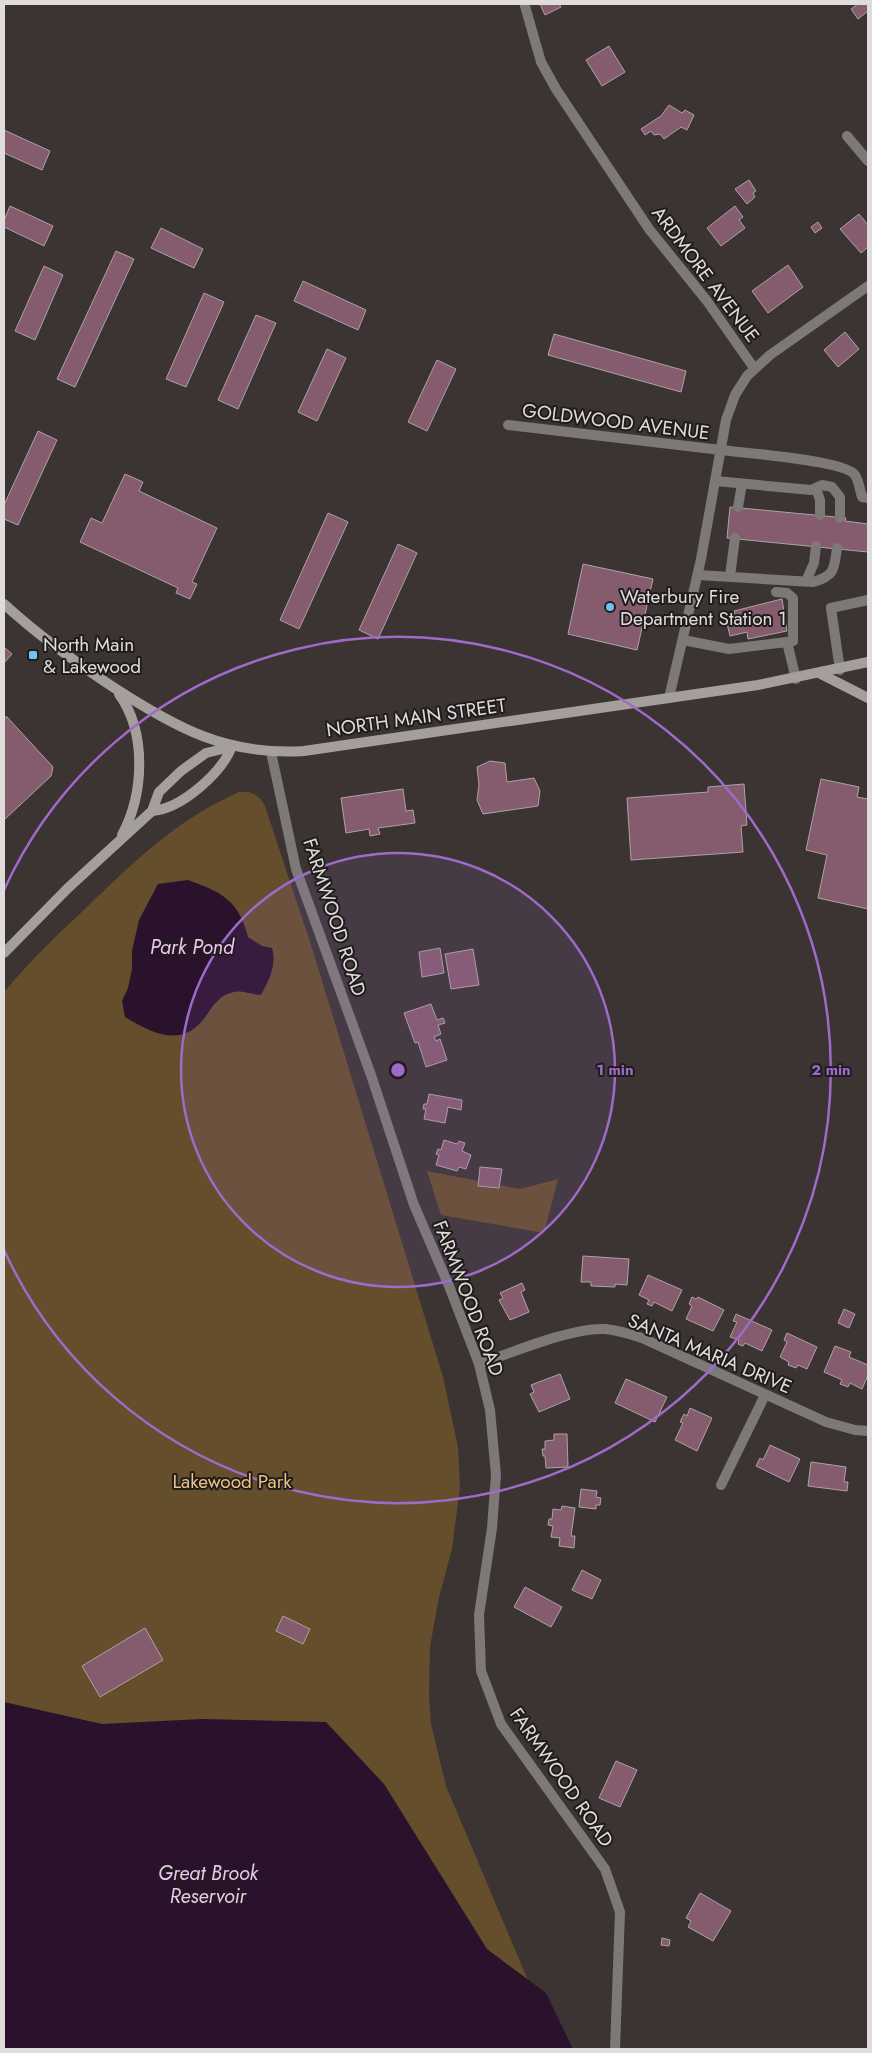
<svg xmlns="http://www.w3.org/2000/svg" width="872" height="2053" viewBox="0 0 872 2053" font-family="Jost,sans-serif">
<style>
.green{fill:#654e2c}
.water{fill:#2a122d}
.building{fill:#855b6e;stroke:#aca3a7}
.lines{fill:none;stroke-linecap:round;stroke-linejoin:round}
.lane{stroke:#7d7978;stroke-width:10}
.street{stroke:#7d7978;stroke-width:10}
.secondary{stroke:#a59f9c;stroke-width:10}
.ring{fill:none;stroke:#9f6ac9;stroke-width:2.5}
.poi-dot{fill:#71c1f5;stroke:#201c1c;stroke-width:2}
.labels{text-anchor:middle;stroke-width:4;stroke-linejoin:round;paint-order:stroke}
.street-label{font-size:19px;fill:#e1dcdc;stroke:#201c1c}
.poi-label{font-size:19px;fill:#e1dcdc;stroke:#201c1c;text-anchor:start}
.park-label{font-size:19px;fill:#ebc185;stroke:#201c1c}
.water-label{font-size:20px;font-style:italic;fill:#f2c1f8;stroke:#201c1c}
.centre{fill:#9f6ac9;stroke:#201c1c;stroke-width:2.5}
.ring-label{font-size:15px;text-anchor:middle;font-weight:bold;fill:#9f6ac9;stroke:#201c1c;stroke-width:4;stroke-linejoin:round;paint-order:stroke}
</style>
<rect width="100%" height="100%" fill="#3b3433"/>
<g class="green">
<path d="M239,792c13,-1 20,3 26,14l47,142 131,429 15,70 2,40 -8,62 -13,48 -9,50 -1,50 2,27 15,62 111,263h-553v-1057c26,-31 54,-58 83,-85 50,-48 88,-86 152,-115z"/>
<path d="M427,1171l93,18 38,-10 -14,54 -103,-18z"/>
</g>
<g class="water">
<path d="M188,880c33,12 51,20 60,57l14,9 10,2c5,17 -3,32 -11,47 -8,0 -19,-5 -27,-3 -13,2 -21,13 -28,24 -23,33 -53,18 -81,1l-3,-16 6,-13 4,-19v-18l7,-31 19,-36z"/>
<path d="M4,1702l98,22 100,-5 124,3 58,62 103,165 59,44 27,56h-569z"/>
</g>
<g class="building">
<path d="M540,4h19l2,3 -16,8z"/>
<path d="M858,4h10v7l-10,8 -7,-10z"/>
<path d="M609,46l16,26 -23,14 -16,-26z"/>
<path d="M669,105l13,8 3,-3 9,5 -7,15 -6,-3 -17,12 -4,-5 -6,1 -3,-4 -6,4 -4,-6 20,-13z"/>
<path d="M4,130l46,21 -8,19 -38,-17z"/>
<path d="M749,180l7,11 -3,2 2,4 -8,7 -12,-15z"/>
<path d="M10,206l43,20 -9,20 -40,-19v-7z"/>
<path d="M735,206l8,11 -4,3 6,8 -24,18 -14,-18z"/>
<path d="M859,214l9,11v22l-7,6 -21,-24z"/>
<path d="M818,222l4,6 -7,5 -4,-6z"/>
<path d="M161,228l42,21 -9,19 -43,-20z"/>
<path d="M116,251l18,8 -59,128 -18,-8z"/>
<path d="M788,265l15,22 -35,26 -16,-22z"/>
<path d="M44,266l19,9 -28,65 -20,-9z"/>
<path d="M303,281l63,29 -8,20 -64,-29z"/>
<path d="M204,293l20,9 -38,85 -20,-8z"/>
<path d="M256,315l20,8 -38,86 -20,-9z"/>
<path d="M845,332l14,17 -21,18 -14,-17z"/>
<path d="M554,334l132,37 -5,21 -133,-37z"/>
<path d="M327,349l19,9 -29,63 -19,-9z"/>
<path d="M437,360l19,9 -29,62 -19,-9z"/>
<path d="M38,431l19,9 -39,85 -14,-6v-14z"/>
<path d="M125,474l18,8 -4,9 78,37 -25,54 5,2 -7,15 -14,-6 2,-5 -98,-46 11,-24 11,5z"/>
<path d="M730,507l116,11 -1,3 23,3v28l-141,-14z"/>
<path d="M328,513l20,9 -49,107 -19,-9z"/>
<path d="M398,544l19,9 -39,86 -19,-9z"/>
<path d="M583,564l70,15 -16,71 -69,-16z"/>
<path d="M782,599l5,32 -39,8 -1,-7 -17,4 -4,-17 9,-2 -1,-6z"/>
<path d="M4,647l8,7 -8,9z"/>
<path d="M4,717h3l46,50 -2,9 -47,44z"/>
<path d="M490,761l15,2 2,19 27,-4 6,13 -2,15 -55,8 -6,-14 2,-15 -2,-18z"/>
<path d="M821,779l38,8 -2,10 11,2v110l-50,-11 9,-43 -21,-5z"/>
<path d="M744,784l3,41 -6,1 2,26 -112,8 -4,-62 81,-6v-5z"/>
<path d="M403,789l3,22 7,-1 2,13 -37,5 2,6 -10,2 -1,-7 -23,4 -5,-35z"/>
<path d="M440,948l4,25 -22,4 -3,-25z"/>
<path d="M473,949l6,36 -28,4 -6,-35z"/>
<path d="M431,1004l6,16 6,-2 2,5 -7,2 3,9 -7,3 2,4 4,-2 7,21 -21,7 -8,-25 -3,1 -11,-30z"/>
<path d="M429,1094l33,6 -1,10 -13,-3 -3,16 -21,-4 2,-10h-3l1,-5h3z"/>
<path d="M444,1140l13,4 2,-3 6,2 -3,8 9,4 -5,14 -7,-2 -2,4 -21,-6 3,-10 -3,-1 2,-5 3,1z"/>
<path d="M480,1167l22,2 -3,19 -21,-2z"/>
<path d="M583,1256l46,3 -2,26 -12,-1v3l-24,-1v-4h-10z"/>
<path d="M648,1275l34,15 -10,21 -18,-9 -2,4 -5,-2 2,-4 -10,-5z"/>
<path d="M522,1283l3,7 -4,2 8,20 -19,8 -11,-20 4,-2 -3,-5z"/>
<path d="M692,1297l4,2 2,-2 26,13 -11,21 -27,-12 6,-13 -3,-2z"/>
<path d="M844,1309l11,5 -6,14 -11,-5z"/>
<path d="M736,1314l36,16 -10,21 -17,-8 -2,3 -5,-2 1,-4 -9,-3 7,-15 -4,-1z"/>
<path d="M787,1333l30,14 -10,22 -9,-4 -2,3 -8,-3 1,-3 -9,-5 7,-15 -3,-2z"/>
<path d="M835,1346l16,6 -2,5 19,8v10l-6,14 -12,-6 -2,4 -8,-3 2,-4 -18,-8z"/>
<path d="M560,1374l10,25 -31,13 -9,-18 4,-2 -3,-7z"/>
<path d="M626,1379l41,18 -12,25 -40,-19z"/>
<path d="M690,1408l22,10 -15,33 -22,-11 8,-17 -3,-1 4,-8 3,2z"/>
<path d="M554,1434h13l1,33 -22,1 -1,-12h-2l-1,-7h3v-8l9,-1z"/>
<path d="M770,1445l30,14 -11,23 -33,-16 4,-8 3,2z"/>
<path d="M811,1462l35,5 -2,15h4l-1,9 -39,-5z"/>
<path d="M581,1489l16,2 -1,6 5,1 -1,7h-4v4l-17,-2z"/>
<path d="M562,1506l13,2 -4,28h4l-1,12 -15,-2 1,-8 -9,-1 2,-11 -5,-1 1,-6h3l1,-10 8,1z"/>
<path d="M582,1570l19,10 -9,19 -20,-9z"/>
<path d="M525,1587l37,20 -11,20 -37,-20z"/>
<path d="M283,1616l27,13 -7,15 -27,-13z"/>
<path d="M145,1628l18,32 -63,37 -18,-31z"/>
<path d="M616,1761l21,9 -17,37 -21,-9z"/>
<path d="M700,1893l31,18 -18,30 -25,-14 3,-6 -5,-3z"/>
<path d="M662,1938l8,2 -1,6 -8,-1z"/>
</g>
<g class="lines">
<g class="lane">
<path d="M721,450c22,3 124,10 134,25 4,6 5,16 7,22l6,1"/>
<path d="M715,481l96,9 11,-5 10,2 8,10v21"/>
<path d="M816,488l4,12v15"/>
<path d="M738,507l4,-23"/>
<path d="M698,575l115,7c22,-6 21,-13 24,-34"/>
<path d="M730,576l5,-38"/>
<path d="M806,581l8,-18 2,-17"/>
<path d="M776,592l11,1 6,5v43l-6,1"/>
<path d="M683,640l46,9 58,-7 9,37"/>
<path d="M840,670l-9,-62 37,-8"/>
</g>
<g class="street">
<path d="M525,6l16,56 15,27 93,140 58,72 47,67"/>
<path d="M847,136l21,25"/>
<path d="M508,425l213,25"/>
<path d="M669,698l32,-139 25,-139 9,-25 12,-19 23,-21 98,-69"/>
<path d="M271,752l25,117 75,206 43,130 35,81 30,78 11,46 6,65 -4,53 -13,87 2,56 20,53 104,145 15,43 -5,137"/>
<path d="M479,1364c32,-11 93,-37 126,-35 13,1 25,5 37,9l184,84 29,8 13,1"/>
<path d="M721,1485l44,-90"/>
</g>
<g class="secondary">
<path d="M4,604c34,31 71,58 109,83 63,41 114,69 191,64l454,-66 110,-23"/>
<path d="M821,674l47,24"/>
<path d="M119,694c28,39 25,100 3,141"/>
<path d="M152,811c29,-2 70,-38 80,-65"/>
<path d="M4,953l64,-65 84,-77 7,-19 22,-21 25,-18 25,-6"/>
</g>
</g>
<circle cx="398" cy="1070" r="217" fill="#9f6ac9" fill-opacity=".12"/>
<g class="ring">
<circle cx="398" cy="1070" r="217"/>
<path d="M4 890A433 433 0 1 1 4 1250"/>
</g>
<g class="poi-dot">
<circle cx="610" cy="607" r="5"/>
<rect x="28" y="650" width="10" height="10" rx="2.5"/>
</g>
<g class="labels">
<g class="street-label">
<text transform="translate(706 274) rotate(53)" y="7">ARDMORE AVENUE</text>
<text transform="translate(616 421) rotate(7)" y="7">GOLDWOOD AVENUE</text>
<text transform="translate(416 717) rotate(-8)" y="7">NORTH MAIN STREET</text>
<text transform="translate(335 917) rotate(72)" y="7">FARMWOOD ROAD</text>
<text transform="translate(469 1298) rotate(69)" y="7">FARMWOOD ROAD</text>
<text transform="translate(710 1353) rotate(23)" y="7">SANTA MARIA DRIVE</text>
<text transform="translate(562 1777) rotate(55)" y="7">FARMWOOD ROAD</text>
</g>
<g class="poi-label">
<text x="620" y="603">Waterbury Fire<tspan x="620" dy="22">Department Station 1</tspan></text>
<text x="43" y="651">North Main<tspan x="43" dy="22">&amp; Lakewood</tspan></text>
</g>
<g class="park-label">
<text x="232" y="1488">Lakewood Park</text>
</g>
<g class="water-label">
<text x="192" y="954">Park Pond</text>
<text x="208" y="1880">Great Brook<tspan x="208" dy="23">Reservoir</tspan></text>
</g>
</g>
<circle cx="398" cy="1070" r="8" class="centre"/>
<g class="ring-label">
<text x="615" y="1075">1 min</text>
<text x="831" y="1075">2 min</text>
</g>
<rect width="872" height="2053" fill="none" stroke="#e1dcdc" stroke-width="10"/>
</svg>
